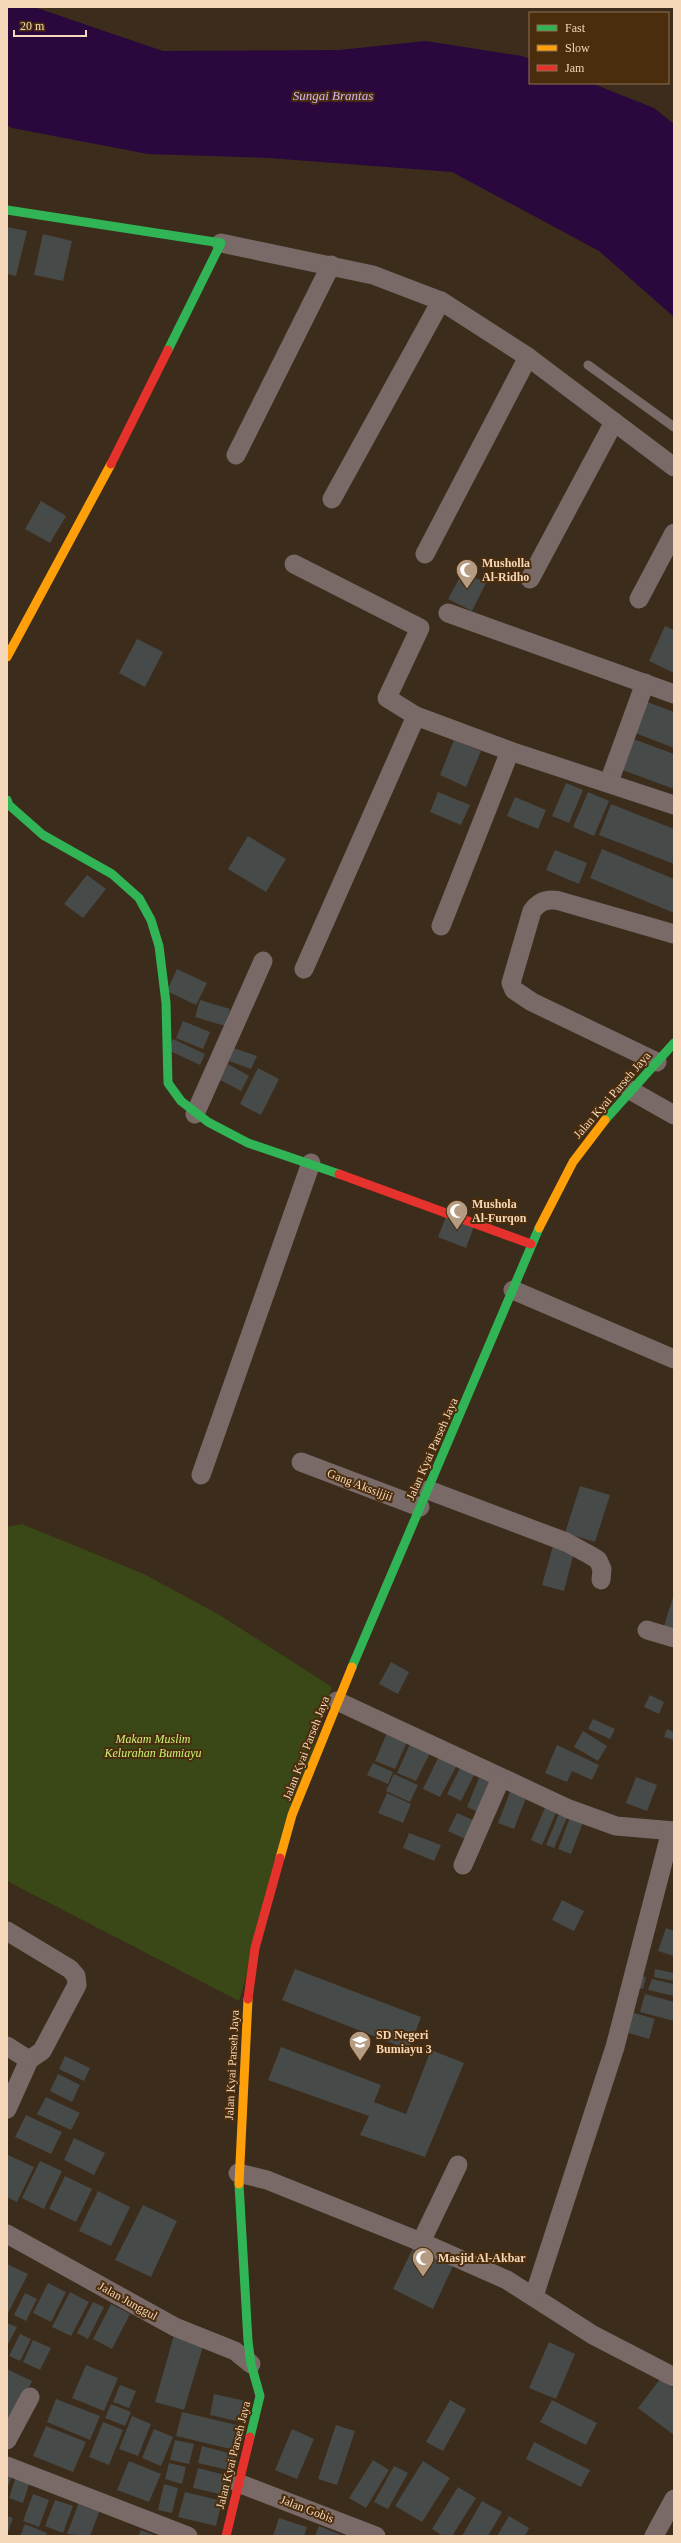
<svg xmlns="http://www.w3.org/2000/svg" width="681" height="2543" viewBox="0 0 681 2543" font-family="Georgia,serif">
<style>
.green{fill:#3a4717}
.water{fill:#2a083e}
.building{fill:#464a48}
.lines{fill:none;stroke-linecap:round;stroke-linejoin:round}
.lane{stroke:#796967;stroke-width:9}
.street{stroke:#796967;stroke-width:19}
.fast{stroke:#30b455;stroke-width:9}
.slow{stroke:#ff9f0a;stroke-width:9}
.jam{stroke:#e5322d;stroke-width:9}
.labels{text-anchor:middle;stroke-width:4;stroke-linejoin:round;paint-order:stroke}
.poi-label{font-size:12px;font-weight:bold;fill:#f5d7ba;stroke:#4a2d0d;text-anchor:start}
.street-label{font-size:12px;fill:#f5d7ba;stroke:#4a2d0d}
.park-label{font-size:12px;font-style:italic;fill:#c9f577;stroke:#4a2d0d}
.water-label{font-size:13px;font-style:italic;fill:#d4b6f8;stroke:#4a2d0d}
</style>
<rect width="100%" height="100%" fill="#3c2c1b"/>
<path class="green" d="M22,1524l122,50 74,40 114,73 -93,314 -232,-120v-354z"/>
<path class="water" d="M7,7h27l129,44 176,-1 87,-9 96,15 8,3v24h61l63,25 20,16v193l-75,-66 -147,-79 -183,-14 -121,-4 -136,-26 -5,-3z"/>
<g class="building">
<path d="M7,227l20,4 -11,45 -9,-2z"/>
<path d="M43,234l29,7 -9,40 -29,-6z"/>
<path d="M41,501l25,15 -16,27 -25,-14z"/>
<path d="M461,575l26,6 -15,30 -24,-12z"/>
<path d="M665,626l9,4v43l-25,-12z"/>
<path d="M137,639l26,13 -18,35 -26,-14z"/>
<path d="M642,700l32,12v36l-44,-17z"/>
<path d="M628,737l46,17v35l-57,-21z"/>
<path d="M454,740l27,11 -15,36 -26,-12z"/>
<path d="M566,783l17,7 -14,33 -17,-7z"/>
<path d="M438,792l32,13 -9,20 -31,-13z"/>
<path d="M588,792l21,9 -15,35 -21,-9z"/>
<path d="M515,797l31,13 -8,19 -31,-13z"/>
<path d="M611,804l63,25v35l-75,-29z"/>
<path d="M248,836l38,23 -20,33 -38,-23z"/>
<path d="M602,849l72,30v34l-84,-35z"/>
<path d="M555,850l32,13 -8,21 -33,-14z"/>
<path d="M87,875l19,14 -23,29 -19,-14z"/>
<path d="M177,969l30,14 -11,22 -29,-14z"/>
<path d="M200,1000l30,9 -5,17 -30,-9z"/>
<path d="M183,1021l27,11 -7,17 -27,-11z"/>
<path d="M173,1039l32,15 -5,11 -32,-15z"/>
<path d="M234,1048l23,8 -6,13 -22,-8z"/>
<path d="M228,1064l21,12 -8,15 -21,-11z"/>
<path d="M258,1068l21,11 -18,36 -21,-11z"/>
<path d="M447,1214l28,10 -9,24 -28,-11z"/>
<path d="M580,1486l30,9 -15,47 -30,-9z"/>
<path d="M553,1546l21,6 -10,39 -22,-6z"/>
<path d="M674,1594v39l-11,-4z"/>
<path d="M391,1662l18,10 -11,22 -19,-10z"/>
<path d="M650,1695l14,7 -5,12 -15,-7z"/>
<path d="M593,1719l22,10 -5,10 -22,-10z"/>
<path d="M667,1729l7,3v8l-10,-3z"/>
<path d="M583,1731l24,15 -9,15 -24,-14z"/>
<path d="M387,1733l20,9 -12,27 -20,-8z"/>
<path d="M410,1744l20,9 -14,28 -19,-8z"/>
<path d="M557,1745l42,20 -7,15 -20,-9 -5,11 -22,-9z"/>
<path d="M439,1756l18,9 -17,32 -17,-8z"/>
<path d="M373,1763l20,9 -5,12 -21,-9z"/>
<path d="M462,1764l14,7 -15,30 -14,-7z"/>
<path d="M394,1774l24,11 -8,17 -24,-11z"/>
<path d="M636,1777l21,8 -10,26 -21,-8z"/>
<path d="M479,1778l16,7 -12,29 -16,-7z"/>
<path d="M510,1792l16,6 -12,31 -16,-6z"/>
<path d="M387,1793l24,11 -8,19 -25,-10z"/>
<path d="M547,1803l11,5 -16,37 -11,-5z"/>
<path d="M561,1809l8,4 -15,35 -8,-3z"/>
<path d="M572,1812l13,5 -14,37 -13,-5z"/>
<path d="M457,1813l21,9 -9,19 -21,-10z"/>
<path d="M409,1833l32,12 -7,16 -31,-13z"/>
<path d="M562,1900l22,11 -10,20 -22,-11z"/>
<path d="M666,1928l8,3v25l-16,-5z"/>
<path d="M295,1969l126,48 -12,33 -127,-50z"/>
<path d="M655,1969l19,4v8l-20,-4z"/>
<path d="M638,1975l8,2 -3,12 -7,-1z"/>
<path d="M652,1979l22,5v12l-26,-6z"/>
<path d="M645,1994l29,8v19l-34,-9z"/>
<path d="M631,2012l24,7 -6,20 -24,-7z"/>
<path d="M281,2047l100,38 -7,17 32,12 25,-64 33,13 -39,94 -65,-22 9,-19 -101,-36z"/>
<path d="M65,2056l25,12 -6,13 -25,-12z"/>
<path d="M58,2074l22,11 -8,17 -22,-11z"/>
<path d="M46,2097l34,16 -9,17 -34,-16z"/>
<path d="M26,2115l36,17 -11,22 -36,-17z"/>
<path d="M74,2138l31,15 -11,22 -30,-15z"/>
<path d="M8,2155l26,12 -17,35 -10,-5z"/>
<path d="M40,2161l22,10 -18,38 -22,-11z"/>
<path d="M65,2176l27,13 -16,33 -27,-13z"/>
<path d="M98,2191l32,16 -19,39 -32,-15z"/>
<path d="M143,2205l34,16 -26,56 -36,-17z"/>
<path d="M413,2248l40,18 -20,43 -40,-20z"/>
<path d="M7,2264l21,10 -21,41z"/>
<path d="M48,2283l18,9 -15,30 -18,-9z"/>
<path d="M70,2292l19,10 -18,34 -19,-9z"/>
<path d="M25,2293l12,6 -11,22 -12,-6z"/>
<path d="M93,2302l11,5 -16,32 -11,-6z"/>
<path d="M111,2304l19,10 -18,35 -19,-10z"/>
<path d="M7,2323l10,4 -10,19z"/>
<path d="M20,2334l11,5 -11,22 -11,-5z"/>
<path d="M174,2335l30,8 -20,67 -29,-8z"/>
<path d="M33,2340l18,8 -11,22 -17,-8z"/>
<path d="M549,2342l26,12 -19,45 -27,-11z"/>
<path d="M86,2365l32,13 -14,33 -32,-13z"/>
<path d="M7,2369l25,12 -25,50z"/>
<path d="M660,2379l14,10v46l-36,-27z"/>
<path d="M120,2385l16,6 -7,17 -16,-6z"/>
<path d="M214,2394l36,8 -5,21 -35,-8z"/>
<path d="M56,2399l44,17 -10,24 -43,-18z"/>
<path d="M450,2400l16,9 -23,42 -17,-9z"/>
<path d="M552,2400l45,23 -11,22 -46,-23z"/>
<path d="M111,2404l20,8 -6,14 -20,-8z"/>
<path d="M182,2412l63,15 -6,24 -63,-15z"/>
<path d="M132,2416l19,8 -13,32 -19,-7z"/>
<path d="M103,2422l20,8 -14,35 -20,-8z"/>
<path d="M336,2425l19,6 -18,54 -19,-6z"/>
<path d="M46,2426l40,16 -13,30 -40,-16z"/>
<path d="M154,2429l19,8 -12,29 -19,-8z"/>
<path d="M292,2429l22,10 -17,40 -22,-9z"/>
<path d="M175,2440l19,4 -5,20 -19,-4z"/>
<path d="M534,2442l56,28 -9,17 -55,-28z"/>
<path d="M202,2446l34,9 -4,16 -34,-8z"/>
<path d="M373,2460l16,10 -23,38 -17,-10z"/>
<path d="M129,2461l32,13 -12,28 -32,-12z"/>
<path d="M423,2461l27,17 -28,44 -27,-16z"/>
<path d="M169,2463l17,4 -4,17 -17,-5z"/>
<path d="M394,2466l14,7 -20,36 -14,-7z"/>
<path d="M198,2468l31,8 -5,19 -31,-7z"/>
<path d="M7,2471l6,2 -6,16z"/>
<path d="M17,2473l14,5 -8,25 -14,-5z"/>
<path d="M164,2484l14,4 -6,25 -14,-3z"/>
<path d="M458,2487l18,11 -24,38h-9l-11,-7z"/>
<path d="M185,2492l37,9 -6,25 -38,-9z"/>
<path d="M33,2494l16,6 -10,27 -16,-6z"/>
<path d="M55,2500l18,6 -10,27 -18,-7z"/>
<path d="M482,2501l20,11 -14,24h-26z"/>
<path d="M79,2502l21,8 -10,26 -23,-2z"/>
<path d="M7,2516l6,2 -6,17z"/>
<path d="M509,2516l20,12 -4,8h-28z"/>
<path d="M279,2518l28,9 -3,9h-31z"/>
<path d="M25,2524l22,9 -1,3h-26z"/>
<path d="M319,2526l25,10h-29z"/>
<path d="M141,2530l15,6h-18z"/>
</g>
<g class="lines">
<path class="lane" d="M588,365l86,62"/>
<g class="street">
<path d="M221,243l152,32 68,26 87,56 146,110"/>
<path d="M236,455l95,-190"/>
<path d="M332,499l109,-198"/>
<path d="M425,554l103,-197"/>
<path d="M294,564l126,64 -33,70 29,18"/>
<path d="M530,579l84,-157"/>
<path d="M639,599l35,-66"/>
<path d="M448,613l226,81"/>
<path d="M609,782l36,-99"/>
<path d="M441,926l69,-175"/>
<path d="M304,969l112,-253 94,35 164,54"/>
<path d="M657,1062l-125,-60 -18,-12 -3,-7 21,-72c8,-11 18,-13 31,-9l111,32"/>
<path d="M630,1090l44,25"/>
<path d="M195,1114l68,-153"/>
<path d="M513,1290l161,69"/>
<path d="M301,1462l119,45"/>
<path d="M201,1475l110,-312"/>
<path d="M428,1490l138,52 24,13 8,5 4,9 -1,11"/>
<path d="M647,1630l27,8"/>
<path d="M337,1701l232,108 47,17 58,5"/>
<path d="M463,1865l38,-87"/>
<path d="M7,1931l63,38 6,7 1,9 -35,66 -13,9 -22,49"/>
<path d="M7,2046l22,14"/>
<path d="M238,2173l29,7 154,62 86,38 86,55 81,42"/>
<path d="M7,2234l168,93 60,24 16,13"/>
<path d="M421,2242l37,-77"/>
<path d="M534,2296l81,-249 56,-216"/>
<path d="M7,2440l23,-43"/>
<path d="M7,2466l181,70"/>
<path d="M238,2483l138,53"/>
<path d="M654,2536l20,-37"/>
</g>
<g class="fast">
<path d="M7,210l214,33 -53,107"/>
<path d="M7,800l2,5 34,30 69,39 27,24 12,22 8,26 7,57 2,80 13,18 27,21 40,21 91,31"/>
<path d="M605,1120l69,-77"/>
<path d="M352,1667l187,-439"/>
<path d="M239,2184l9,157 3,23 9,32 -10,41"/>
</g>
<g class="slow">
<path d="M7,657l104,-193"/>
<path d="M539,1228l34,-66 32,-42"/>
<path d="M280,1858l12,-43 60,-148"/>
<path d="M239,2184l9,-185"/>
</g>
<g class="jam">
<path d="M111,464l57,-114"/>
<path d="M339,1174l192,70"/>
<path d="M248,1999l7,-51 25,-90"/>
<path d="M226,2536l24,-99"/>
</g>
</g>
<defs>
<g id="mosque-pin" transform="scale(1.15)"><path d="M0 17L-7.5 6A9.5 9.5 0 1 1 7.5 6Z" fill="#b49b82" stroke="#4a2d0d"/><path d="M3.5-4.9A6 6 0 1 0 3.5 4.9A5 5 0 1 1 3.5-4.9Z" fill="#fff"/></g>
<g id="school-pin" transform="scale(1.15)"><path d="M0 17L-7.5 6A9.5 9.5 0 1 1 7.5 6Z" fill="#b49b82" stroke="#4a2d0d"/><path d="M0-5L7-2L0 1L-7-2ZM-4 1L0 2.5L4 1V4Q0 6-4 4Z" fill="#fff"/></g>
</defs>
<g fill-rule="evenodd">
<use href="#mosque-pin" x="467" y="570"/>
<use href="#mosque-pin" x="457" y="1211"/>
<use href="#school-pin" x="360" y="2042"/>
<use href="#mosque-pin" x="423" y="2258"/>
</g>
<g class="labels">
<g class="poi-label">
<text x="482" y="567">Musholla<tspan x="482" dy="14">Al-Ridho</tspan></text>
<text x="472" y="1208">Mushola<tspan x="472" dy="14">Al-Furqon</tspan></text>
<text x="376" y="2039">SD Negeri<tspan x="376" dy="14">Bumiayu 3</tspan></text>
<text x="438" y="2262">Masjid Al-Akbar</text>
</g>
<g class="street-label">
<text transform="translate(612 1095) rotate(-49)" y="4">Jalan Kyai Parseh Jaya</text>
<text transform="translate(432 1449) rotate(-66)" y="4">Jalan Kyai Parseh Jaya</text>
<text transform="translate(360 1485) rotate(21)" y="4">Gang Akssijjii</text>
<text transform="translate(306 1748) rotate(-69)" y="4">Jalan Kyai Parseh Jaya</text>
<text transform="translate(232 2065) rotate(-87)" y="4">Jalan Kyai Parseh Jaya</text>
<text transform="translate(128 2301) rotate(29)" y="4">Jalan Junggul</text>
<text transform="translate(233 2455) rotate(-76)" y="4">Jalan Kyai Parseh Jaya</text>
<text transform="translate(307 2509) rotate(21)" y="4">Jalan Gobis</text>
</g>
<g class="park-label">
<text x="153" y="1743">Makam Muslim<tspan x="153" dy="14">Kelurahan Bumiayu</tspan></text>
</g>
<g class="water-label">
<text x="333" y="100">Sungai Brantas</text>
</g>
</g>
<rect width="681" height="2543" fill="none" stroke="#f5d7ba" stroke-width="16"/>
<rect x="529" y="12" width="140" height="72" fill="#4a2d0d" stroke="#8e7152"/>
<rect x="537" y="25" width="20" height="6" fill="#30b455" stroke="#8e7152"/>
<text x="565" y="32" font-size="12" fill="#f5d7ba">Fast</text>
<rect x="537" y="45" width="20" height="6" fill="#ff9f0a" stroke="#8e7152"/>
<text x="565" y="52" font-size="12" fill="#f5d7ba">Slow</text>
<rect x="537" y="65" width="20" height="6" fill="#e5322d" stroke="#8e7152"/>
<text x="565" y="72" font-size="12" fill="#f5d7ba">Jam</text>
<path d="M14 30v6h72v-6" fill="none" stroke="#f5d7ba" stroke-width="2"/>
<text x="20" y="30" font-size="12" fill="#f5d7ba" stroke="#4a2d0d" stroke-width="3" paint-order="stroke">20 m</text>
</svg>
